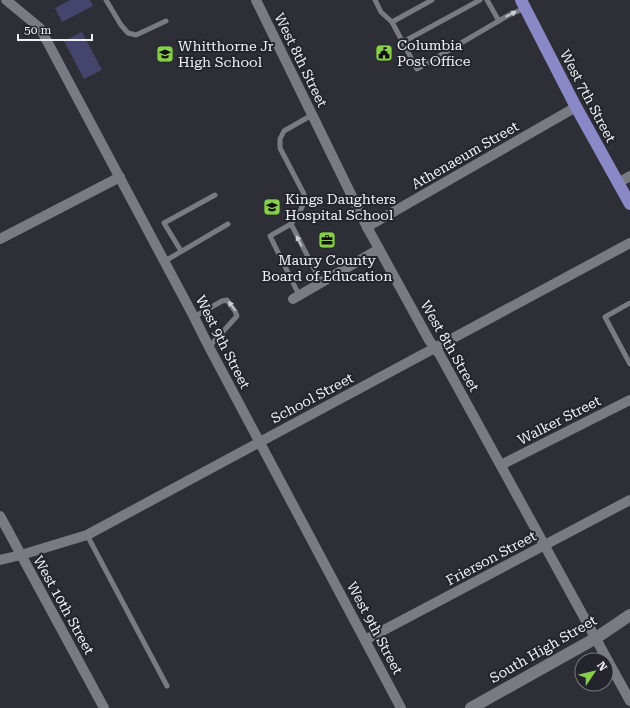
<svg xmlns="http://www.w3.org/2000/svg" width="630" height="708" viewBox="0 0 630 708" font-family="'Roboto Serif',serif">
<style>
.green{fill:#44446c}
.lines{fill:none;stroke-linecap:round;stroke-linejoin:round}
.service{stroke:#7a7a83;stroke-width:5}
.minor{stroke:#7a7a83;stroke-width:10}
.tertiary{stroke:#7a7a83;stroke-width:12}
.primary{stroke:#8a88c6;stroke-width:12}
.oneway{fill:#cdcdd3}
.labels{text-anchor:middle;stroke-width:4;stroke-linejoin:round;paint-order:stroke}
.poi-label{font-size:14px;fill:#f0f0f5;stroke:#24252c;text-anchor:start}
.street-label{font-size:14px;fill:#f0f0f5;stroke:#24252c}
</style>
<rect width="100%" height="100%" fill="#2e2e36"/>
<g class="green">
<path d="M70,0h20l3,6 -31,16 -7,-14z"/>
<path d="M82,32l20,38 -18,9 -20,-38z"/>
</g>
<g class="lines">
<g class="service">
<path d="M106,0l15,25 7,8 8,2 30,-14"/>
<path d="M375,0l6,12 11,10"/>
<path d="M432,0l-40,22 25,47 92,-54 16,-7"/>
<path d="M487,0l12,21"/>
<path d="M403,42l77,-42"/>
<path d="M291,224l30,58"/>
<path d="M181,251l-17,-28 51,-28"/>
<path d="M165,261l63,-37"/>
<path d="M299,295l-29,-59 21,-12 8,-11 5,-10v-9l-24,-46v-9l4,-8 28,-16"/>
<path d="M630,303l-25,14 25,47"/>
<path d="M194,317l28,-16 5,-1 8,11 2,5 -28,31"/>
<path d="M87,535l80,151"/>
</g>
<g class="minor">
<path d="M6,0l34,28 154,289 15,30 192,361"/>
<path d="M256,0l111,227 62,113 11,15 190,346"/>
<path d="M618,183l12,-7"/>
<path d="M367,227l209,-120"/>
<path d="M0,239l120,-62"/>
<path d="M293,299l86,-50"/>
<path d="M501,465l129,-65"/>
<path d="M0,516l104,192"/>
<path d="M0,560l21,-5 66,-20 543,-292"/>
<path d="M365,640l265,-140"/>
</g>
<path class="tertiary" d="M471,708l125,-70 34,-23"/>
<path class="primary" d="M521,0l55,107 54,97"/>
</g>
<defs><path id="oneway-solid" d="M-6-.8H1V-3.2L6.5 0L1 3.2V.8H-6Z"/></defs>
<g class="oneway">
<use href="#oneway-solid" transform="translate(511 14) rotate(-27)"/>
<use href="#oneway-solid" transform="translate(299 241) rotate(-118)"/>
<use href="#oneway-solid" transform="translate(232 306) rotate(-126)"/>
</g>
<defs>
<g id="civic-square" transform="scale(0.9)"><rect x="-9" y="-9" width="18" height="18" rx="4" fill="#87cf4a" stroke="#24252c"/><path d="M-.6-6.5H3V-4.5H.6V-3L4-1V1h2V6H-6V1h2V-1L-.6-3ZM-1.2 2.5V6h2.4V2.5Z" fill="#111"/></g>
<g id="school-square" transform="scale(0.9)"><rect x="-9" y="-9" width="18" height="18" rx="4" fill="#87cf4a" stroke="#24252c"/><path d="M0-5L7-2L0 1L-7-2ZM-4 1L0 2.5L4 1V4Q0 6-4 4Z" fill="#111"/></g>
<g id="office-square" transform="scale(0.9)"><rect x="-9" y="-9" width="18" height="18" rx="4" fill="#87cf4a" stroke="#24252c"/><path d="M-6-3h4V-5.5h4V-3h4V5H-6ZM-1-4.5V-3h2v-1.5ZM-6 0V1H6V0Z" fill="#111"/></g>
</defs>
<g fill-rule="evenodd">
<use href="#civic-square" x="384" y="53"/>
<use href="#school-square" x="165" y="54"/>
<use href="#school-square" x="272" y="207"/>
<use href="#office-square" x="327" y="240"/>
</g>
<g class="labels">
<g class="poi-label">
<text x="397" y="50">Columbia<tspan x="397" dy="16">Post Office</tspan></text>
<text x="178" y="51">Whitthorne Jr<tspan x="178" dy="16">High School</tspan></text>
<text x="285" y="204">Kings Daughters<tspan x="285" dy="16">Hospital School</tspan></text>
<text x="327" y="265" text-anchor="middle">Maury County<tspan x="327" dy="16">Board of Education</tspan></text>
</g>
<g class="street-label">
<text transform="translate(301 60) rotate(64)" y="5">West 8th Street</text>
<text transform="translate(588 96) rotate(62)" y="5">West 7th Street</text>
<text transform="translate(465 155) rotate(-30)" y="5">Athenaeum Street</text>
<text transform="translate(223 342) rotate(63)" y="5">West 9th Street</text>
<text transform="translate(450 346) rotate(60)" y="5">West 8th Street</text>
<text transform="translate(312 398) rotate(-28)" y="5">School Street</text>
<text transform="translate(559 420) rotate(-27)" y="5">Walker Street</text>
<text transform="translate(491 558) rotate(-28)" y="5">Frierson Street</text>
<text transform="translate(64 605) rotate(61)" y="5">West 10th Street</text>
<text transform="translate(375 628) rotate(62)" y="5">West 9th Street</text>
<text transform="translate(543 649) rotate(-30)" y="5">South High Street</text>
</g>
</g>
<g transform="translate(594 672) rotate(55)"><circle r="19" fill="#24252c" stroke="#76767c"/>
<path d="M0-3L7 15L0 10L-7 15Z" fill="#87cf4a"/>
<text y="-6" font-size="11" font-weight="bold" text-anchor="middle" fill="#f0f0f5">N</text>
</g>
<path d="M18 34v6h74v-6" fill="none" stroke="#f0f0f5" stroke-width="2"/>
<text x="24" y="34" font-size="12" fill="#f0f0f5" stroke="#24252c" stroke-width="3" paint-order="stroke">50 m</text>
</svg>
